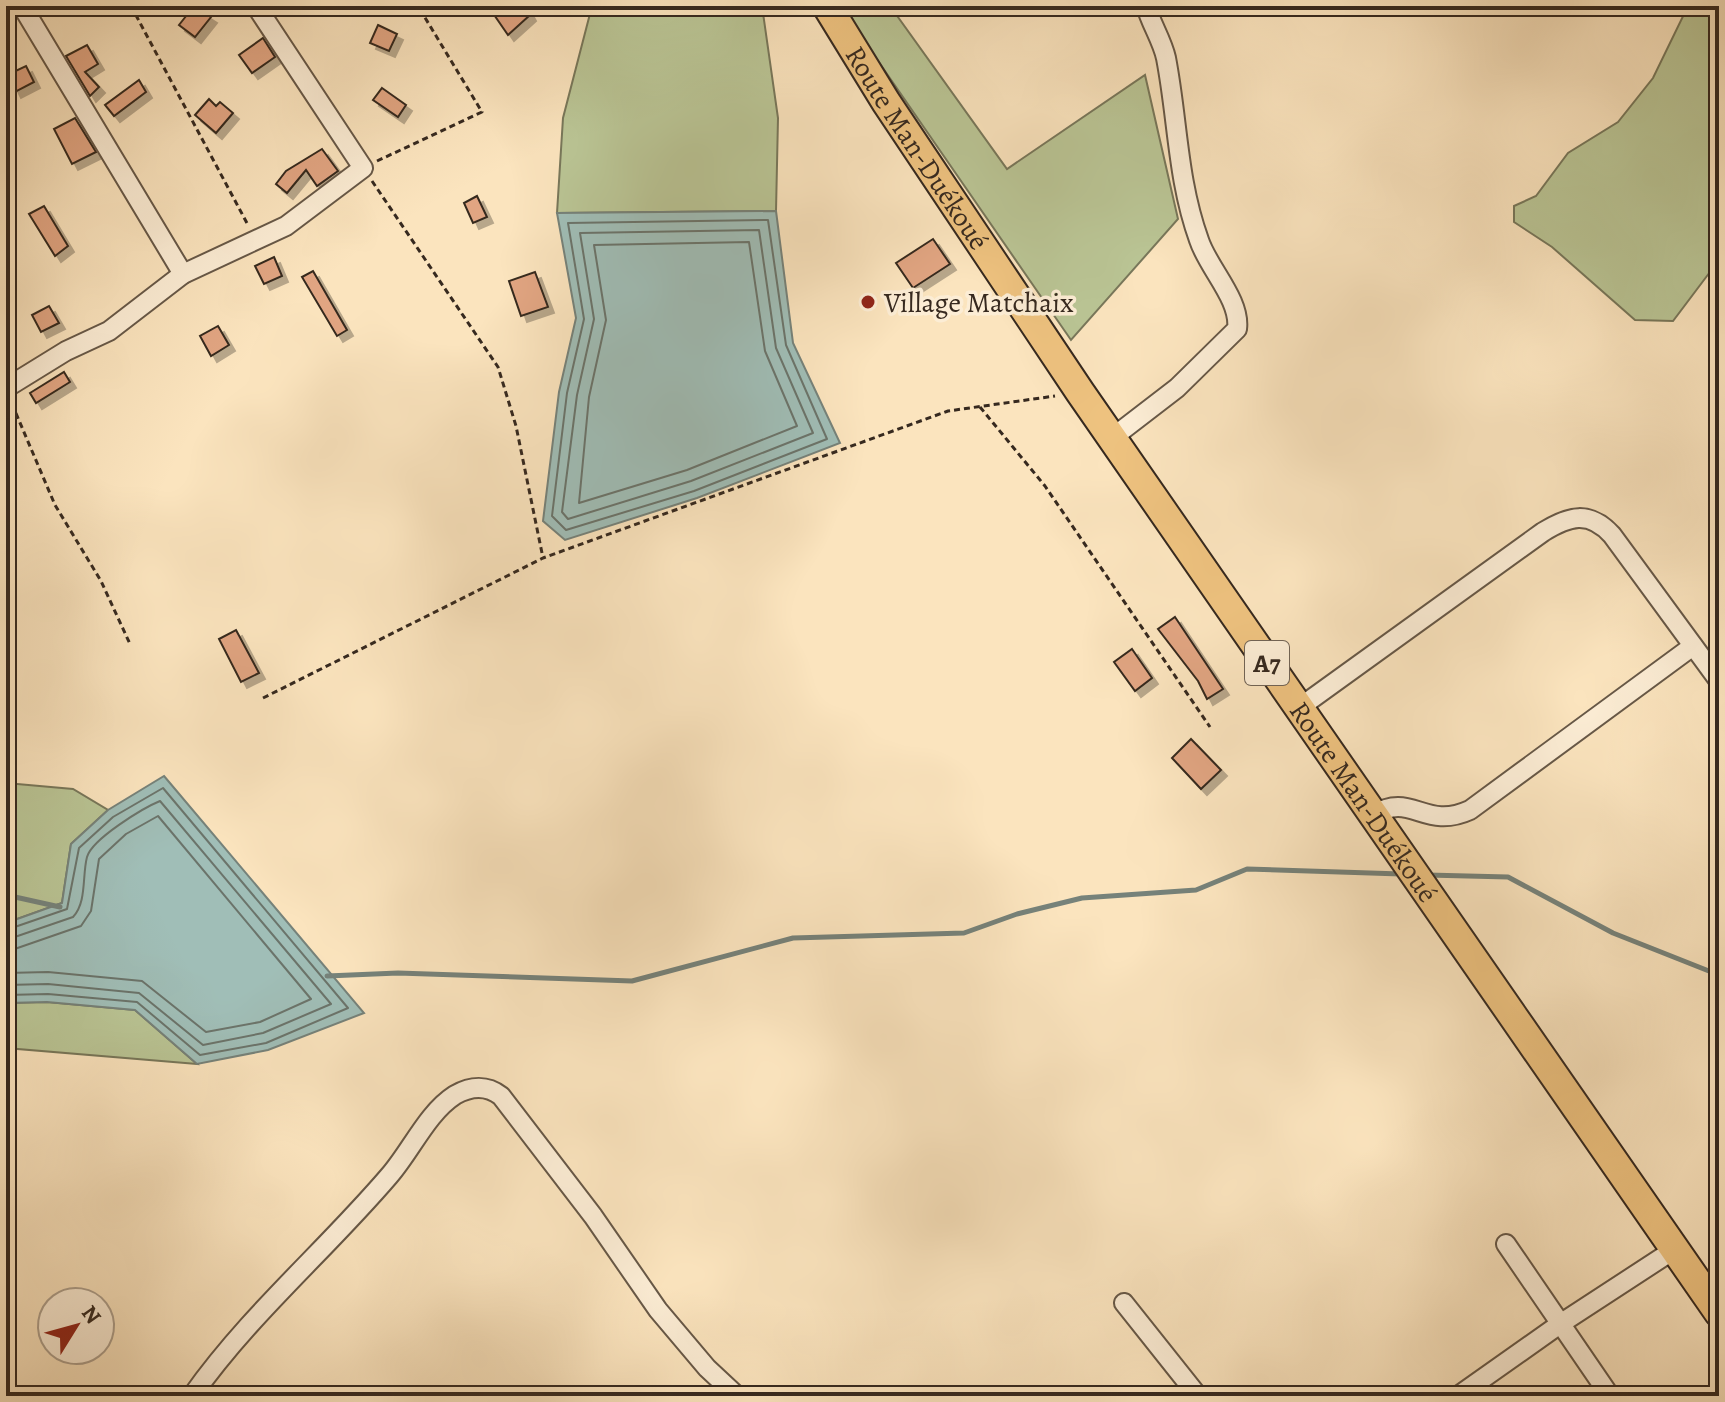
<svg xmlns="http://www.w3.org/2000/svg" width="1725" height="1402" viewBox="0 0 1725 1402" font-family="Alegreya,serif">
<style>
.green{fill:#bac595;stroke:#78775a;stroke-width:2}
.water{fill:#a0beb7;stroke:#76827a;stroke-width:2}
.lines{fill:none;stroke-linecap:round;stroke-linejoin:round}
.shore{stroke:#6b746b;stroke-width:2}
.stream{stroke:#76827a;stroke-width:5}
.building{fill:#e1a582;stroke:#36291f;stroke-width:2;filter:url(#shadow)}
.minor-casing{stroke:#675847;stroke-width:22}
.primary-casing{stroke:#36291f;stroke-width:32}
.path{stroke:#36291f;stroke-width:3;stroke-dasharray:6 4;stroke-linecap:butt}
.minor{stroke:#fcedd5;stroke-width:18}
.primary{stroke:#eec27f;stroke-width:28}
.poi-dot{fill:#8f2418;stroke:#fcedd5;stroke-width:3}
.labels{text-anchor:middle;stroke-width:7;stroke-linejoin:round;paint-order:stroke}
.shield{fill:#fcedd5;stroke:#716456;stroke-width:2}
.shield-label{font-size:26px;font-weight:bold;fill:#36291f}
.street-label{font-size:28px;fill:#36291f;stroke:#fcedd5}
.poi-label{font-size:28px;fill:#36291f;stroke:#fcedd5;text-anchor:start}
</style>
<defs>
<filter id="shadow"><feDropShadow dx="6" dy="6" stdDeviation="0" flood-color="#0004"/></filter>
</defs>
<rect width="100%" height="100%" fill="#fbe4be"/>
<filter id="stains"><feTurbulence type="fractalNoise" baseFrequency=".0025" numOctaves="4"/><feColorMatrix values="0 0 0 0 .2 0 0 0 0 .09 0 0 0 0 .02 0 0 0 .5 -.17"/></filter>
<radialGradient id="worn" r=".72"><stop offset=".6" stop-color="#630" stop-opacity="0"/><stop offset="1" stop-color="#630" stop-opacity=".3"/></radialGradient>
<g class="green">
<path d="M592,6h170l16,112 -2,93 -219,2 6,-95z"/>
<path d="M840,6h50l117,163 138,-94 33,144 -107,121z"/>
<path d="M1688,6h31v254l-46,61 -38,-1 -83,-73 -38,-25v-16l22,-10 32,-43 50,-31 35,-44z"/>
<path d="M6,783l67,6 35,21 -37,34 -9,59 -56,20z"/>
<path d="M47,1002l88,8 62,54 -191,-16v-45z"/>
</g>
<g class="water">
<path d="M776,211l17,132 47,100 -143,55 -132,42 -22,-19 16,-129 17,-74 -19,-105z"/>
<path d="M164,776l200,237 -96,37 -71,14 -62,-54 -88,-8 -41,1v-80l56,-20 9,-59 37,-34z"/>
</g>
<g class="lines">
<g class="shore">
<path d="M768,220l18,125 41,94 -133,52 -128,39 -14,-14 15,-123 17,-74 -16,-96z"/>
<path d="M759,230l17,118 37,85 -122,48 -123,38 -6,-7 15,-117 17,-76 -14,-86z"/>
<path d="M749,242l16,109 32,75 -110,44 -108,33 10,-106 17,-77 -12,-75z"/>
<path d="M6,930l61,-21 12,-61 34,-31 50,-29 185,220 -82,35 -66,12 -63,-53 -89,-8 -42,1"/>
<path d="M6,940l67,-23c14,-15 9,-41 14,-60 5,-18 56,-49 73,-56l171,203 -68,29 -60,12 -64,-52 -91,-9 -42,1"/>
<path d="M6,952l75,-26 10,-15 8,-52 27,-25 32,-18 153,183 -51,23 -54,10 -64,-51 -94,-9 -42,1"/>
</g>
<g class="stream">
<path d="M1427,875l81,2 105,56 106,42"/>
<path d="M6,895l54,12"/>
<path d="M327,976l71,-3 234,8 161,-43 171,-5 53,-19 65,-16 114,-8 51,-21 154,5"/>
</g>
</g>
<g class="building">
<path d="M194,6l17,11 -16,20 -16,-12z"/>
<path d="M488,6h37l5,9 -22,20z"/>
<path d="M378,25l19,9 -8,17 -19,-8z"/>
<path d="M263,38l12,19 -23,16 -13,-18z"/>
<path d="M87,45l11,19 -13,8 14,15 -9,9 -24,-40z"/>
<path d="M26,66l8,16 -19,10 -8,-17z"/>
<path d="M139,80l7,12 -32,24 -9,-11z"/>
<path d="M382,88l24,17 -8,12 -25,-17z"/>
<path d="M209,99l7,7 4,-4 13,11 -17,20 -21,-18z"/>
<path d="M75,118l21,34 -24,12 -18,-35z"/>
<path d="M322,149l16,22 -21,15 -11,-16 -19,23 -11,-9 10,-13z"/>
<path d="M477,196l10,21 -14,6 -9,-20z"/>
<path d="M44,206l24,40 -13,10 -26,-42z"/>
<path d="M933,239l17,25 -37,24 -17,-25z"/>
<path d="M274,257l8,19 -18,8 -9,-18z"/>
<path d="M313,271l34,59 -10,6 -35,-59z"/>
<path d="M535,272l13,35 -27,9 -12,-35z"/>
<path d="M49,306l10,17 -18,9 -9,-17z"/>
<path d="M218,326l11,19 -18,11 -11,-20z"/>
<path d="M64,372l6,10 -34,21 -6,-10z"/>
<path d="M1175,617l48,72 -16,10 -9,-18 -40,-52z"/>
<path d="M236,630l23,43 -18,9 -22,-43z"/>
<path d="M1132,649l20,29 -17,13 -21,-29z"/>
<path d="M1191,739l30,31 -20,19 -29,-31z"/>
</g>
<g class="lines">
<g class="minor-casing">
<g id="minor">
<path d="M22,6l161,268"/>
<path d="M6,388l60,-37 43,-20 74,-57 103,-48 77,-58 -107,-162"/>
<path d="M1112,438l65,-50 60,-59c4,-29 -29,-61 -38,-89 -22,-61 -21,-120 -33,-182 -4,-18 -15,-34 -20,-52"/>
<path d="M1299,708l244,-176c26,-16 46,-22 69,3l107,146"/>
<path d="M1373,815c39,-24 51,16 97,-5l223,-164"/>
<path d="M1506,1244l104,152"/>
<path d="M1124,1303l74,93"/>
<path d="M192,1396c57,-81 133,-145 197,-220 22,-25 38,-63 66,-81 16,-9 32,-10 46,1l92,120 65,94 49,58 30,28"/>
<path d="M1458,1396l102,-72 115,-75"/>
</g>
</g>
<g class="primary-casing">
<g id="primary">
<path id="s1" d="M827,6l59,96 194,290 639,921"/>
</g>
</g>
<g class="path">
<path d="M131,6l117,219"/>
<path d="M377,161l105,-49 -64,-106"/>
<path d="M372,181l126,186 18,59 27,132"/>
<path d="M12,404l43,101 46,76 29,63"/>
<path d="M980,407l65,79 165,241"/>
<path d="M263,698l280,-140 405,-147 107,-15"/>
</g>
<use href="#minor" class="minor"/>
<use href="#primary" class="primary"/>
</g>
<circle class="poi-dot" cx="868" cy="302" r="8"/>
<g class="labels">
<rect class="shield" x="1245" y="641" width="44" height="44" rx="6"/>
<g class="shield-label">
<text x="1267" y="672">A7</text>
</g>
<g class="street-label">
<text dy="10" stroke="none"><textPath href="#s1" startOffset="168">Route Man-Duékoué</textPath></text>
<text dy="10" stroke="none"><textPath href="#s1" startOffset="960">Route Man-Duékoué</textPath></text>
</g>
<g class="poi-label">
<text x="884" y="312">Village Matchaix</text>
</g>
</g>
<rect width="1725" height="1402" fill="none" stroke="#fbe4be" stroke-width="32"/>
<rect x="8" y="8" width="1709" height="1386" fill="none" stroke="#36291f" stroke-width="4"/>
<rect x="16" y="16" width="1693" height="1370" fill="none" stroke="#36291f" stroke-width="2"/>
<g transform="translate(76 1326) rotate(53)"><circle r="38" fill="#fcedd5" stroke="#ad9f8c" stroke-width="2"/>
<path d="M0-6L14 30L0 20L-14 30Z" fill="#8f2418"/>
<text y="-12" font-size="22" font-weight="bold" text-anchor="middle" fill="#36291f">N</text>
</g>
<rect width="100%" height="100%" filter="url(#stains)"/>
<rect width="100%" height="100%" fill="url(#worn)"/>
</svg>
